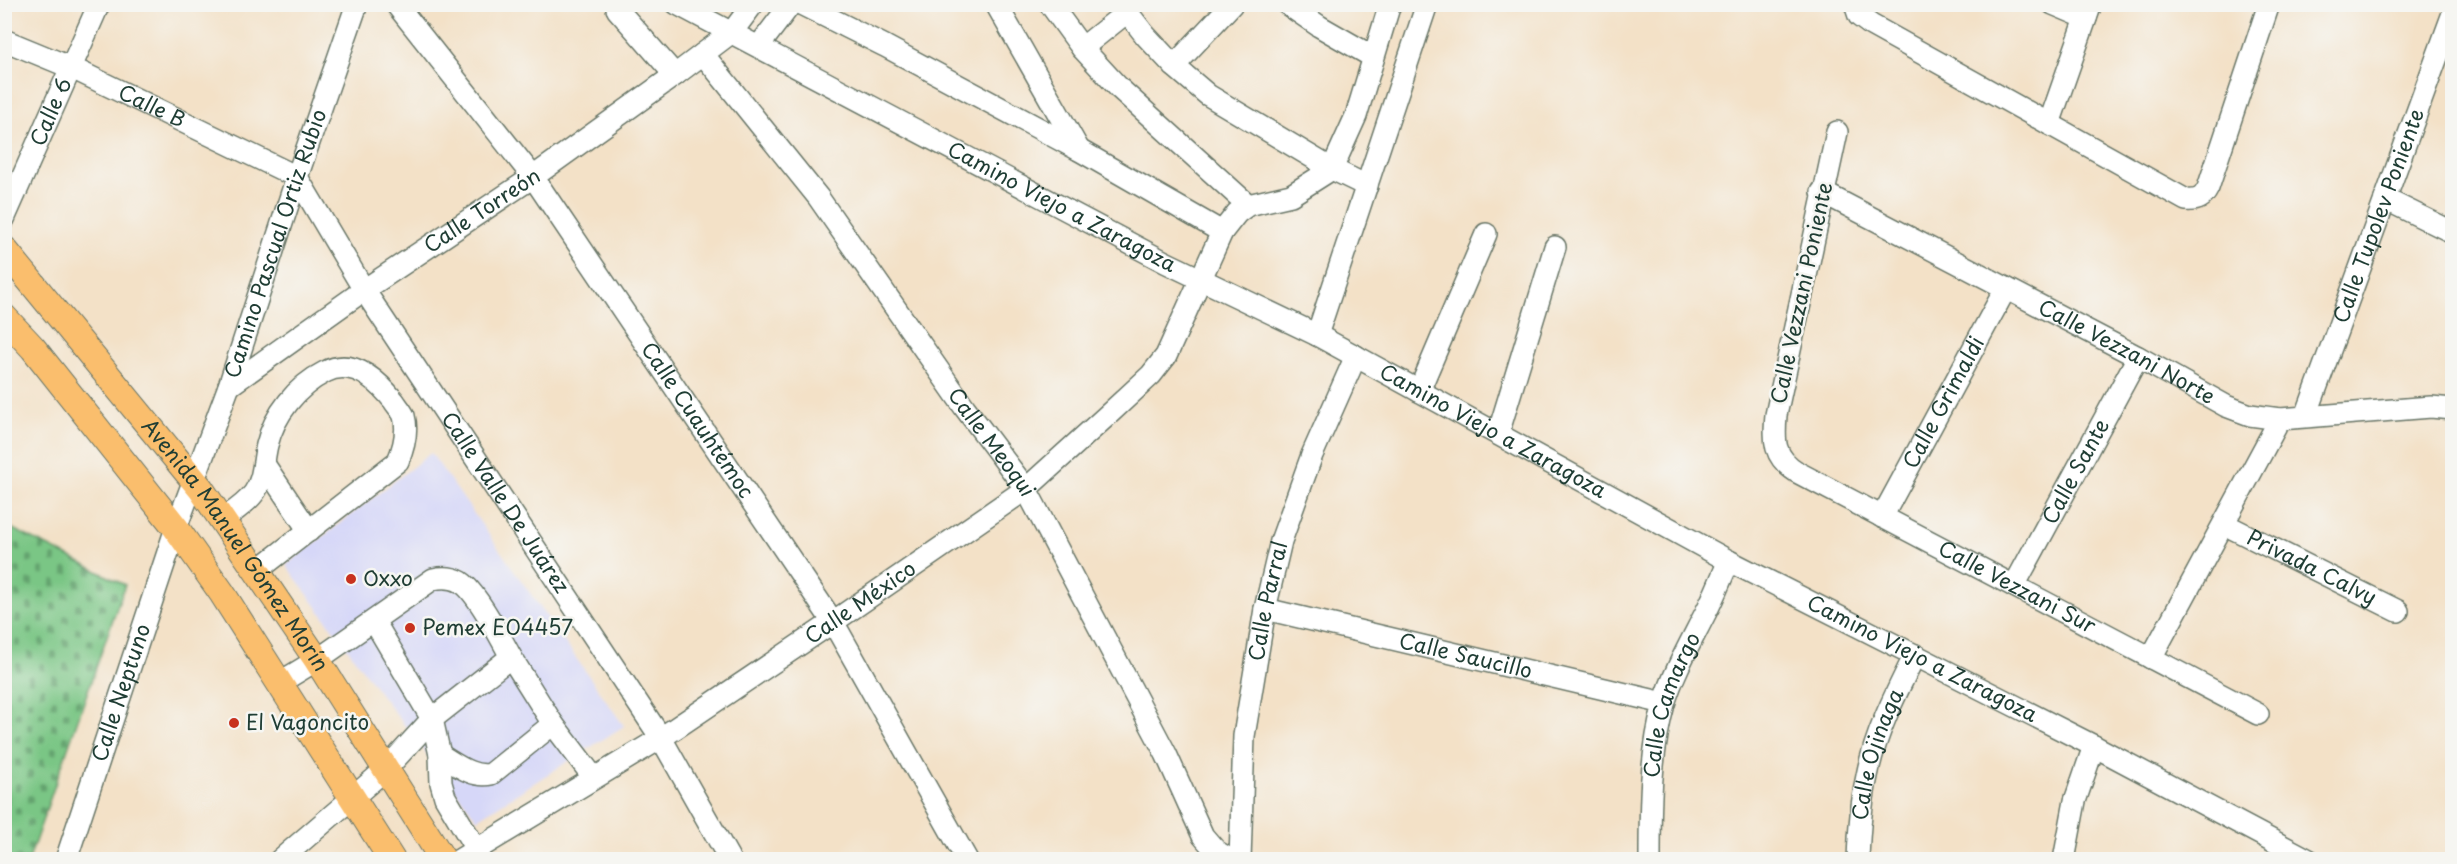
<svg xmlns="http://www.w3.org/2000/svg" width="2457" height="864" viewBox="0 0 2457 864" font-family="'Playpen Sans',sans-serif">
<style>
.built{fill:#d6d7f8}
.cemetery{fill:url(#cemetery-stones);stroke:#4c825c;stroke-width:1.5}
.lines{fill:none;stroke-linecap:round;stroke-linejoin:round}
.minor-casing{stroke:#697667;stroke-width:24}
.major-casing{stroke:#697667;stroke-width:28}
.minor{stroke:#fff;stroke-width:21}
.major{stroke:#fabe6d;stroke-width:26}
.poi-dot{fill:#c8321e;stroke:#f6f6f2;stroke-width:2}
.labels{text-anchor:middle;stroke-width:5;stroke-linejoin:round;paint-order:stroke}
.street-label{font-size:21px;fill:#1f3d34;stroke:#f6f6f2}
.poi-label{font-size:21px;fill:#1f3d34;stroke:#f6f6f2;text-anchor:start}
</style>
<defs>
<pattern id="cemetery-stones" width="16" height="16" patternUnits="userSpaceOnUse" patternTransform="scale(1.5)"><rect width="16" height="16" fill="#7ac685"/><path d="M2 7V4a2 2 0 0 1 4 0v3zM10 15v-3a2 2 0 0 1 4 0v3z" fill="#63a26e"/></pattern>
</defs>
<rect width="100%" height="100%" fill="#f6f6f2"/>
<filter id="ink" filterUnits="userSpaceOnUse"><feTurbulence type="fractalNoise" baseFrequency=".0167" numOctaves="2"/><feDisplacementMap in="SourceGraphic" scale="12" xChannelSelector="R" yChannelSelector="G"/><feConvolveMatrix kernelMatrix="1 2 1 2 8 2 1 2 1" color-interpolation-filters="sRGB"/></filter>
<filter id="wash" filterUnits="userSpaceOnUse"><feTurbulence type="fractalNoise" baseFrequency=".008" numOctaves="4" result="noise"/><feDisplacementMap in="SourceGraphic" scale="24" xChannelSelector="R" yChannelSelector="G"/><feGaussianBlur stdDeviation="1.35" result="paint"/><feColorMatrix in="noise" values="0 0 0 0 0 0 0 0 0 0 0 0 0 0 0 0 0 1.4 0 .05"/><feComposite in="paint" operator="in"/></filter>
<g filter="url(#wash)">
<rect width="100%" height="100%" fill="#f3e1c7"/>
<path class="built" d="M431,453l193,273 -147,93 -95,-123 -96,-131z"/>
<path class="cemetery" d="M5,525l120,60 -96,274h-24z"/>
</g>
<g filter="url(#ink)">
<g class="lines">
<g class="minor-casing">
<g id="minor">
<path id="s1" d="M396,4l137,173 300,445 134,238"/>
<path id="s2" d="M677,4l488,258 152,73 412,226 365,185 215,114"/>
<path d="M801,4l84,42 194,104 143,82"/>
<path d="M996,4l83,146"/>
<path d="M1050,4l32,44 37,40 129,117"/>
<path d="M1121,4l24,31 29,31 34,29 124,74 35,17"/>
<path d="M1287,4l32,22 54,31"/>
<path d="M1855,4l4,12 12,9 315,175c12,1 17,-2 22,-12l61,-184"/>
<path d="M2053,4l33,14"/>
<path d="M617,9l58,66"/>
<path id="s3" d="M4,40l68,28 225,109 67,113 297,448 69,122"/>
<path d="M759,46l32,-42"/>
<path d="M1082,48l45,-36"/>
<path id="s4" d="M703,54l115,143 147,211 61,81 140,265 37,82 13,15 15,9"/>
<path d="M1174,66l58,-62"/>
<path d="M2049,124l42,-120"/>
<path id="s5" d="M1837,132l-61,283c-2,26 -3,42 21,57l461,242"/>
<path id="s6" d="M1822,192l316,165 88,49 24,9 30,4 151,-12 21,2"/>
<path d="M2385,199l67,33"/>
<path id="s7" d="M4,219l95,-215"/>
<path d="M1317,335l110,-331"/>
<path id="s8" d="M229,386l135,-96 169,-113 142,-102 57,-43 21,-28"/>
<path d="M1419,391l67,-157"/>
<path id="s9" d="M2306,416l146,-400"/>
<path d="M1498,434l57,-187"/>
<path d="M264,464l45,67"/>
<path id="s10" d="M1882,517l124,-229"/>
<path d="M222,520c11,-8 24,-16 32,-27 10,-14 9,-32 13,-48 7,-30 30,-59 58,-73 28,-15 53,9 69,29 3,5 8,10 10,15 4,15 0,31 -6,45l-140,109"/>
<path id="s11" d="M2224,524l174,87"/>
<path id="s12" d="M2014,586l124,-229"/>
<path id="s13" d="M1265,609l399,94"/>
<path d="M374,621l58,98 8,36 1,28 4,14 31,52"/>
<path d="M2151,658l129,-239"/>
<path d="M279,683l38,-23 116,-81c10,-2 19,-2 28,3 15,9 41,58 50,75l-79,62 -45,49 -107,92"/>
<path d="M553,724l41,54"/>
<path d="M440,755c16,9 32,23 51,19l62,-50 -42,-67"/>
<path id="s14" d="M66,860l110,-332 53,-142 68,-209 60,-173"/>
<path id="s15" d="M459,860l202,-122 172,-116 193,-133 85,-77 40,-37 15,-19 56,-124 15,-19 11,-8 43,-10 41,-26 24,-53 34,-112"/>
<path id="s16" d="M1240,860l4,-124 21,-127 16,-68 31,-86 44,-99"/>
<path id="s17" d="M1650,860c0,-52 0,-106 14,-156 10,-33 27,-62 42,-92 9,-17 15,-34 23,-51"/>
<path id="s18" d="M1858,860c1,-29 3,-56 9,-84 8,-42 29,-83 48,-121"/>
<path d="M2064,860l11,-59 19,-55"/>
</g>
</g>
<g class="major-casing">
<g id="major">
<path id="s19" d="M4,249l197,240 116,171 126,200"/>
<path d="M4,317l29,31 143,180 46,65 170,267"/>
</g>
</g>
<use href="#minor" class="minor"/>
<use href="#major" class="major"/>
</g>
</g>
<g class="poi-dot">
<circle cx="351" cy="579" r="6"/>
<circle cx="410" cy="628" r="6"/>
<circle cx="234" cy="723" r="6"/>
</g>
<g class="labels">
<g class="street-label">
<text dy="7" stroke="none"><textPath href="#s3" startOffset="162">Calle B</textPath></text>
<text dy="7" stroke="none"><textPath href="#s7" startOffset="117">Calle 6</textPath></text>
<text dy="7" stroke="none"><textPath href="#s2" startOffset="435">Camino Viejo a Zaragoza</textPath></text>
<text dy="7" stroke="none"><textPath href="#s8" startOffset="308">Calle Torreón</textPath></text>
<text dy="7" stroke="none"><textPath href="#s9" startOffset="213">Calle Tupolev Poniente</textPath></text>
<text dy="7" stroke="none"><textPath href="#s14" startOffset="651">Camino Pascual Ortiz Rubio</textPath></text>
<text transform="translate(1802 293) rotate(-78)" y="7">Calle Vezzani Poniente</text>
<text dy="7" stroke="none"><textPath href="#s6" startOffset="344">Calle Vezzani Norte</textPath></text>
<text dy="7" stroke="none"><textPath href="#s10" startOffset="130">Calle Grimaldi</textPath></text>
<text dy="7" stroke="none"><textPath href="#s1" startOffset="514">Calle Cuauhtémoc</textPath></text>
<text dy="7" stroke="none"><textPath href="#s2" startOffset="921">Camino Viejo a Zaragoza</textPath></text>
<text dy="7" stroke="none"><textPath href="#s4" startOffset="484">Calle Meoqui</textPath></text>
<text dy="7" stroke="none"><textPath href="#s12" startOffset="130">Calle Sante</textPath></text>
<text dy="7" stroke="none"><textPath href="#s3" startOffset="710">Calle Valle De Juárez</textPath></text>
<text dy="7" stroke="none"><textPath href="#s19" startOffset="376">Avenida Manuel Gómez Morín</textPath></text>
<text dy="7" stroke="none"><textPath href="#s11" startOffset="98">Privada Calvy</textPath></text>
<text dy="7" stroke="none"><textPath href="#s5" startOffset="603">Calle Vezzani Sur</textPath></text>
<text dy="7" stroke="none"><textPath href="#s16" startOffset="261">Calle Parral</textPath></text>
<text dy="7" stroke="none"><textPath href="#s15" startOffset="477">Calle México</textPath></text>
<text dy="7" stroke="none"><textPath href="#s13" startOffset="206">Calle Saucillo</textPath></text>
<text dy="7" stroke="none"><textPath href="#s2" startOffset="1407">Camino Viejo a Zaragoza</textPath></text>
<text dy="7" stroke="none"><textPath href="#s14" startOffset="176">Calle Neptuno</textPath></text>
<text dy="7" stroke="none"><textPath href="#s17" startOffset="158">Calle Camargo</textPath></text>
<text dy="7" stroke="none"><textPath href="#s18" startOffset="108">Calle Ojinaga</textPath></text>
</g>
<g class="poi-label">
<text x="363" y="586">Oxxo</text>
<text x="422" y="635">Pemex E04457</text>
<text x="246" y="730">El Vagoncito</text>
</g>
</g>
<rect width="2457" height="864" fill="none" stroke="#f6f6f2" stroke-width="24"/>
</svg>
